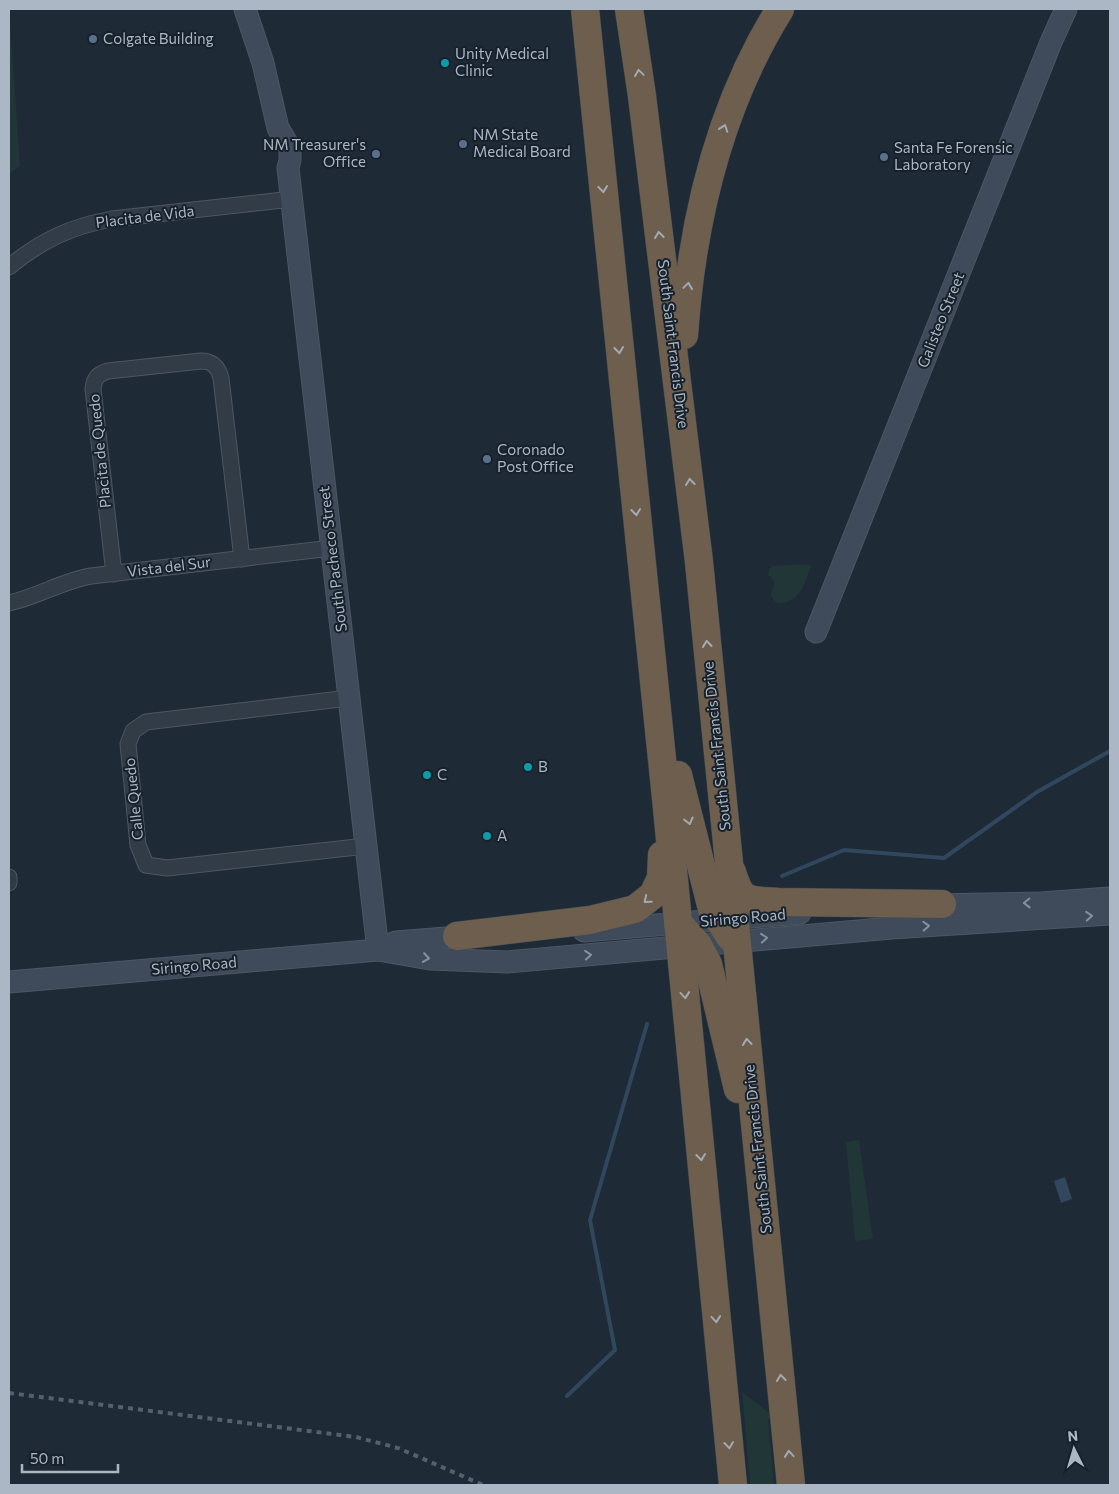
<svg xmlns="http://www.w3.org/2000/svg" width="1119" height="1494" viewBox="0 0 1119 1494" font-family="Commissioner,sans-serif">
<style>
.green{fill:#203637}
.water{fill:#30475e}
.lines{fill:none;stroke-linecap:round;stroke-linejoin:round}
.stream{stroke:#30475e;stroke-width:4}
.street-casing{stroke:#4c5762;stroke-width:17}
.secondary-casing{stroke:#4c5762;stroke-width:23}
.highway-casing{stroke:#3c4751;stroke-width:29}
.street{stroke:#313c47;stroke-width:15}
.secondary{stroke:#3f4b5a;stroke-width:21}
.highway{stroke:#6d5e4e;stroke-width:28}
.rail{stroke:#53606e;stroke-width:4;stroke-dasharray:5 5;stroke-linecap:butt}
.oneway{stroke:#a2aab2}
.oneway2{stroke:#85919f}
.service-dot{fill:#5c6f8a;stroke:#17212b;stroke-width:2}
.culture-dot{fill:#0f9aa8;stroke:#17212b;stroke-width:2}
.labels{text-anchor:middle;stroke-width:4;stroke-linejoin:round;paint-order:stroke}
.poi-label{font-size:15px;fill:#abb7c4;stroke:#17212b;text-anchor:start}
.street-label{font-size:15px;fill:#abb7c4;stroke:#17212b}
</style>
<rect width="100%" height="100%" fill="#1e2a36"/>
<g class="green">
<path d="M9,9l11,157 -11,8z"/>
<path d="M808,564l3,2c-6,15 -9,34 -28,37 -6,1 -10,-2 -12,-8 2,-9 7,-13 -3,-20l1,-6 3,-3z"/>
<path d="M859,1140l14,99 -18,2 -9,-99z"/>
<path d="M742,1392l30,23 -4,5 6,65h-22l-2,-2z"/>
</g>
<path class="water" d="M1065,1177l7,22 -11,4 -7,-22z"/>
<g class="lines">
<g class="stream">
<path d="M782,876l62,-26 100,8 93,-66 73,-41"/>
<path d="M567,1396l48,-46 -25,-130 57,-196"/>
</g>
<g class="street-casing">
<g id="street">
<path d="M9,267c31,-26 63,-41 103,-48l180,-20"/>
<path d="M114,574l-21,-185c1,-11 5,-15 15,-18l93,-10c12,0 17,6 20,17l21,181"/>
<path d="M9,603c28,-6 53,-22 82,-27l241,-28"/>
<path d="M349,698l-203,24 -13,9 -5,13 10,101 8,20 21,3 199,-22"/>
<path d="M9,877v6"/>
</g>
</g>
<g class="secondary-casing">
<g id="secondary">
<path d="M245,9l18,54 15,65 12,20v12l-2,8 90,782"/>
<path d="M816,632l235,-590 15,-33"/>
<path d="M928,905l113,-2 69,-5"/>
<path d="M584,931l216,-18"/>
<path d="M381,949l15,-7 75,-6"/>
<path d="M9,982l369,-32 52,9 77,3 385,-34 218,-14"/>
</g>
</g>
<g class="highway-casing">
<g id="highway">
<path d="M585,9l81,789 67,687"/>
<path d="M629,9l13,87 57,466 92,923"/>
<path d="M684,335c8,-114 35,-228 96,-326"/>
<path d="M678,775l34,134 18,28 6,4"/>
<path d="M732,872c2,6 5,17 10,22 7,8 26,7 36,8l164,2"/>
<path d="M678,923l20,22 10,19 30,125"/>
<path d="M457,936l133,-16 45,-11 18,-14 8,-17 1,-23"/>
</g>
</g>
<use href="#street" class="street"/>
<use href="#secondary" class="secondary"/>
<use href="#highway" class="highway"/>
<path class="rail" d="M9,1393l347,44 42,11 85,37"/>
</g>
<defs><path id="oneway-chevron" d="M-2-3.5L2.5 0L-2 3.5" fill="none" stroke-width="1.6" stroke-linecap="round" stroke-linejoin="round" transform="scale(1.25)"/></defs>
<g class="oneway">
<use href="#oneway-chevron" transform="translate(639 73) rotate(-98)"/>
<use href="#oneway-chevron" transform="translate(724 128) rotate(-71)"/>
<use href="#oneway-chevron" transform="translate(603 189) rotate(84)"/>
<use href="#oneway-chevron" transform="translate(659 235) rotate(-97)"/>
<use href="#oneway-chevron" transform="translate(688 286) rotate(-82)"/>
<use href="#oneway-chevron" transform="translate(619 350) rotate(84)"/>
<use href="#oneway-chevron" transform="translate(690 482) rotate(-97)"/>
<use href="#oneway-chevron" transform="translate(636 512) rotate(84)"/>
<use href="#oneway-chevron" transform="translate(707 644) rotate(-96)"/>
<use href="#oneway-chevron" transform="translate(689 821) rotate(76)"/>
<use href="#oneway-chevron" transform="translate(647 900) rotate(141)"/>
<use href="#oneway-chevron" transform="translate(685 995) rotate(85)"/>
<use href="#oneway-chevron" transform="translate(747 1042) rotate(-96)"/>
<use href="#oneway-chevron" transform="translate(701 1157) rotate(84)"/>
<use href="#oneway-chevron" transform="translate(716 1319) rotate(85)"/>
<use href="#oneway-chevron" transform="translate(781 1378) rotate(-96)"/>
<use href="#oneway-chevron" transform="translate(729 1445) rotate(84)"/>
<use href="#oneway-chevron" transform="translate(789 1454) rotate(-95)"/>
</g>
<g class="oneway2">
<use href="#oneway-chevron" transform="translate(1027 903) rotate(179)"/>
<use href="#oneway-chevron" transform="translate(1089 916) rotate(-4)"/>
<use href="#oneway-chevron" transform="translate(926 926) rotate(-3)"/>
<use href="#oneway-chevron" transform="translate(764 938) rotate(-5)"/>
<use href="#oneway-chevron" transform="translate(588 955) rotate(-5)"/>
<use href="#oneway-chevron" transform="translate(426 958) rotate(8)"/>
</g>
<g class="service-dot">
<circle cx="93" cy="39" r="5"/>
<circle cx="463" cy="144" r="5"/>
<circle cx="376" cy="154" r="5"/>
<circle cx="884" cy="157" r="5"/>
<circle cx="487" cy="459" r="5"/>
</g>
<g class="culture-dot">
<circle cx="445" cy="63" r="5"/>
<circle cx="528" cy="767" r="5"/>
<circle cx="427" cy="775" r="5"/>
<circle cx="487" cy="836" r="5"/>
</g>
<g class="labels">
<g class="poi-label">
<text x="103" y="44">Colgate Building</text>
<text x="455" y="59">Unity Medical<tspan x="455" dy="17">Clinic</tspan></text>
<text x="473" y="140">NM State<tspan x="473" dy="17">Medical Board</tspan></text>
<text x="366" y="150" text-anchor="end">NM Treasurer's<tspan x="366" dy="17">Office</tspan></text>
<text x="894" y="153">Santa Fe Forensic<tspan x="894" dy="17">Laboratory</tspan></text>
<text x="497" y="455">Coronado<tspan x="497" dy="17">Post Office</tspan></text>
<text x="538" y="772">B</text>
<text x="437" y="780">C</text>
<text x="497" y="841">A</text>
</g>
<g class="street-label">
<text transform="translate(145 217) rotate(-7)" y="5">Placita de Vida</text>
<text transform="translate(941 320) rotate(-68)" y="5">Galisteo Street</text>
<text transform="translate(673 344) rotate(83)" y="5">South Saint Francis Drive</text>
<text transform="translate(100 451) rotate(-96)" y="5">Placita de Quedo</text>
<text transform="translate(333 559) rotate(-97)" y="5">South Pacheco Street</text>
<text transform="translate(169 567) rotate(-7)" y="5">Vista del Sur</text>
<text transform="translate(717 746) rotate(-96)" y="5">South Saint Francis Drive</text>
<text transform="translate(134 799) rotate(-96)" y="5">Calle Quedo</text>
<text transform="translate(743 918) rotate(-5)" y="5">Siringo Road</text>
<text transform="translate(194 966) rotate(-5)" y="5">Siringo Road</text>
<text transform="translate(758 1149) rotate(-96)" y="5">South Saint Francis Drive</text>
</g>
</g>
<rect width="1119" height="1494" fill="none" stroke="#abb7c4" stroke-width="20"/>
<g transform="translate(1074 1449) rotate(355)" stroke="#17212b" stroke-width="4" paint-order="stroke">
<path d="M0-4L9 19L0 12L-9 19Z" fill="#abb7c4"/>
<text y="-8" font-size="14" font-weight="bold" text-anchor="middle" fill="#abb7c4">N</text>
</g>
<path d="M22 1464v8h96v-8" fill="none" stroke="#abb7c4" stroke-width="2.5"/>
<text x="30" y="1464" font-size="15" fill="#abb7c4" stroke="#17212b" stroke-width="4" paint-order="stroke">50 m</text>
</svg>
